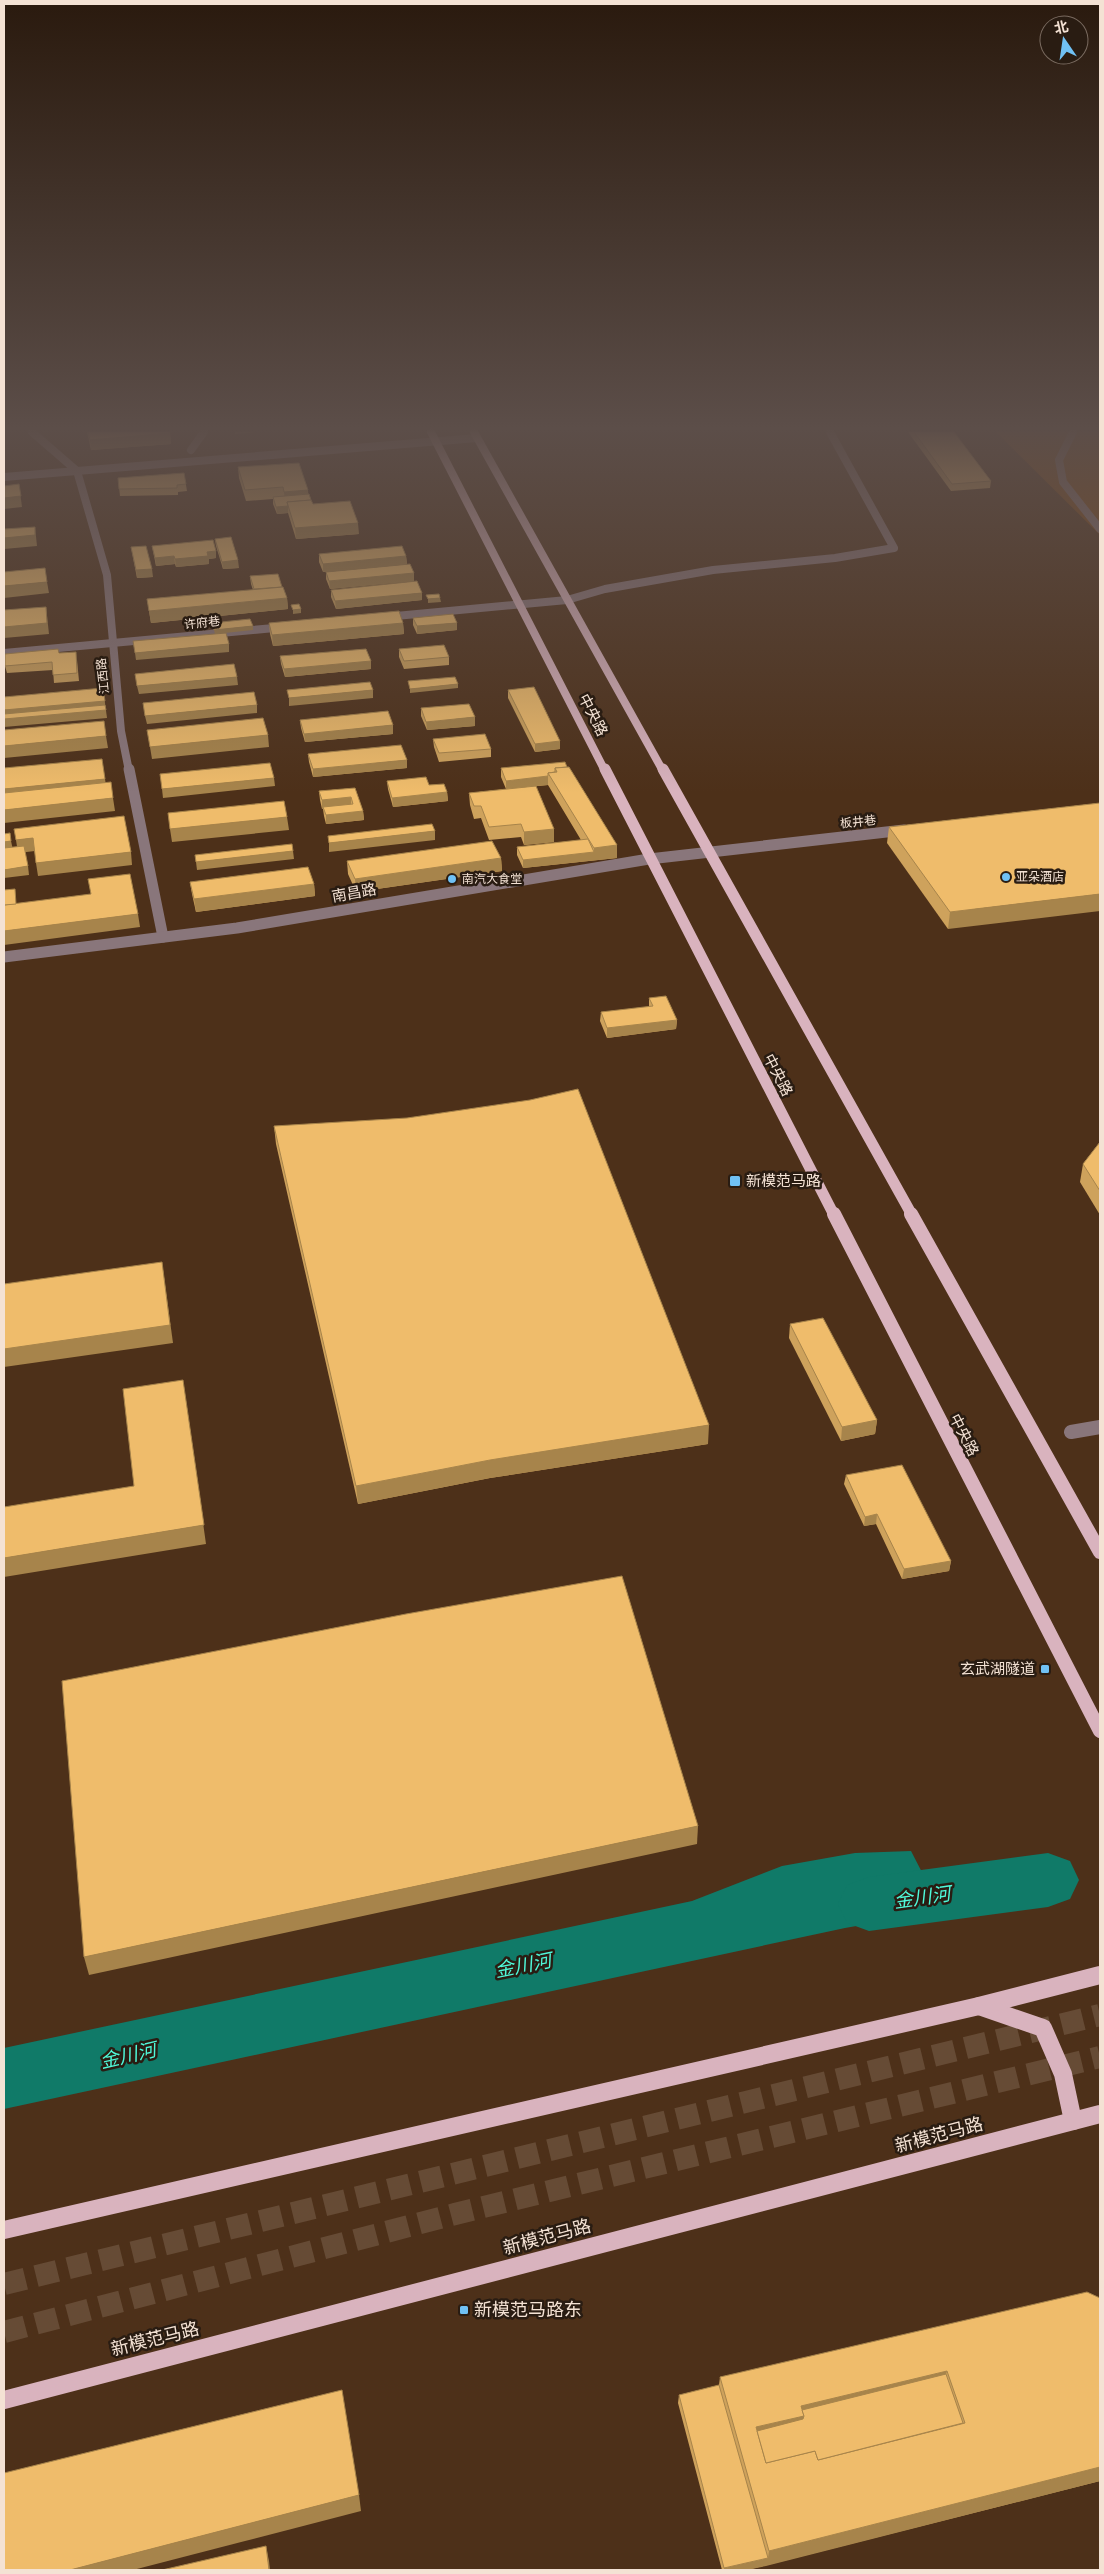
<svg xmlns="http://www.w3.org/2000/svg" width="1104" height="2574" viewBox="0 0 1104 2574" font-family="Lato,'Noto Sans SC',sans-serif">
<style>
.green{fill:#824811}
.water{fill:#107a68}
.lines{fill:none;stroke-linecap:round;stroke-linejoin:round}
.river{fill:#107a68;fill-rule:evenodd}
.highway-tunnel{stroke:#664b35;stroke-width:22;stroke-dasharray:22 11;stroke-linecap:butt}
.minor-far2{stroke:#89767b;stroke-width:8}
.minor-far1{stroke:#89767b;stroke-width:11}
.minor{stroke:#89767b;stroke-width:14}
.major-far3{stroke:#d9b3be;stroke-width:8}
.major-far2{stroke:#d9b3be;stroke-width:11}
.major-far1{stroke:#d9b3be;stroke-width:14}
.major{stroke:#d9b3be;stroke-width:18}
.wall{fill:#cea25c}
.shaded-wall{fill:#a7844b}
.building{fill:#efbc6b;stroke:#a7844b;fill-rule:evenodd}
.poi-dot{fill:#70c1f4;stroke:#291c12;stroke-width:2}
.labels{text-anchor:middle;stroke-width:5;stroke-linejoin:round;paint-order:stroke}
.far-street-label{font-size:12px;fill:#f4e2d4;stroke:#291c12}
.far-poi-label{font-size:12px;fill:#f4e2d4;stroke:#291c12;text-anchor:start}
.street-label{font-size:15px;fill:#f4e2d4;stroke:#291c12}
.poi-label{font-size:15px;fill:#f4e2d4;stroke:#291c12;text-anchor:start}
.near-street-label{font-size:18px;fill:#f4e2d4;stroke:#291c12}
.near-poi-label{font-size:18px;fill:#f4e2d4;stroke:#291c12;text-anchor:start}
.near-water-label{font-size:19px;font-style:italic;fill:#4ff9da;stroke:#291c12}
</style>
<rect width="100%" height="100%" fill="#4d3019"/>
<path class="green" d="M996,432h104v103z"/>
<path class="water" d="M911,1851l31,60 -97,17 -841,181v-61l688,-147 90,-35 73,-13z"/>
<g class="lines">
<path class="river" d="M1048,1853l22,8 9,19 -9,19 -22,8 -179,24 -22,-8 -9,-19 9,-19 22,-8z"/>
<g class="highway-tunnel">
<path d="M4,2284l1096,-269"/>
<path d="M4,2332l451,-118 645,-157"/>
</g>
<g class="minor-far2">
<path d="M32,432l45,39 30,104 14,156 8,40"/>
<path d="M1073,432l-14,28 4,22 37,47"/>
<path d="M191,450l13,-18"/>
<path d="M4,477l473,-39"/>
<path d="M385,617l182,-17 38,-11 108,-19 122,-12 59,-10 -64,-116"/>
<path d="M4,653l281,-26"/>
</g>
<g class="minor-far1">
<path d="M129,769l34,168"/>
<path d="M4,957l233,-29 412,-69 255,-29"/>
</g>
<path class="minor" d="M1071,1432l29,-5"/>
<g class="major-far3">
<path d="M431,432l174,339"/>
<path d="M474,432l189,339"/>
</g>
<g class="major-far2">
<path d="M605,769l229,446"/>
<path d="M663,769l249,446"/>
</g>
<g class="major-far1">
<path d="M834,1214l266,517"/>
<path d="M911,1214l189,338"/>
</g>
<g class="major">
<path d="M979,2006l64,22 20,46 10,47"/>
<path d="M4,2230l975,-224 121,-31"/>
<path d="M4,2400l1096,-286"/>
</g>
</g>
<g class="wall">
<path d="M87,432h83l1,12 -80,6z"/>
<path d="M908,432h46l37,49 -1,7 -39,3z"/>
<path d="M238,467l71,27 2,6 2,4 46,30 -63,5 -8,-26 -11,1 -4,-10v-5l-27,2 -7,-23z"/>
<path d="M184,473l3,18 -9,1v3l-58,1 -2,-18z"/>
<path d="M215,539l24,29 -16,1 -7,-23z"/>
<path d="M152,546l64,5v7l-7,1v5l-33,3 -1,-3 -19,2z"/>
<path d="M131,547l22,30 -16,1z"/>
<path d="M319,554l87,2 1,8 -84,8 -4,-10z"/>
<path d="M326,572l88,1v8l-84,8 -4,-10z"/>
<path d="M250,576l32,11 5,11 1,11 -137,14 -4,-24 106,-9 -2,-6z"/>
<path d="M331,590l91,10 -86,9 -5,-12z"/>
<path d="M413,618l44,12 -40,4 -4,-9z"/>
<path d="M269,623h134l1,11 -131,12 -3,-12z"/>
<path d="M399,649l50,8v8l-45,4 -5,-12z"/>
<path d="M59,653l18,7 2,21 -25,2 -1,-13 -46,3 -2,-7z"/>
<path d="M280,656l91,5v8l-86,8 -4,-13z"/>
<path d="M508,690l52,51v8l-25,3 -27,-54z"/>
<path d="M421,708l54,18 -48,4 -6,-14z"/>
<path d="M300,720l93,14 -88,8 -4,-14z"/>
<path d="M433,739l58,10v8l-52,5 -5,-15z"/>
<path d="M308,754l99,14 -94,9 -4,-15z"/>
<path d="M567,767l50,78v13l-94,10 -6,-13v-8l64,-7 -33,-55 -30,3 36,41v13l-30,3 -3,-8 -32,3 -8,-22 -7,1 -4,-14 -1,-12 37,-4 -5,-12v-9z"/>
<path d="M387,781l42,4 18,7 1,9 -55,6 -5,-18z"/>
<path d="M355,788l8,23 1,9 -38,4 -2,-8 -1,-7h-1l-2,-9 -1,-9z"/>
<path d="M1100,803l-152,126 -61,-86 2,-16z"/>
<path d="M501,858l1,13 -146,21 -8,-18 -1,-13z"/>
<path d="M190,882l124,2 1,12 -119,16 -4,-18z"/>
<path d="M649,998l28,22 -1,9 -69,9 -7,-17 1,-9 48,-5z"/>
<path d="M274,1126l434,318 -218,34 -132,26 -82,-360z"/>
<path d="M1100,1142v73l-20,-33 3,-18z"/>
<path d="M790,1324l87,96 -2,14 -34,7 -52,-103z"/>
<path d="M846,1475l105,86 -2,10 -47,8 -26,-55 -12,2 -20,-42z"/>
<path d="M1100,2298v183l-353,89h-25l-44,-167 1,-8 40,-10 1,-8z"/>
</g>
<g class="shaded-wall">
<path d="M235,432h22l-22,2z"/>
<path d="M170,433l1,11 -80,6 -1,-10z"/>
<path d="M19,484l3,23 -18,2v-11z"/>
<path d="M308,490l1,11 -24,2 -1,-11z"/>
<path d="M288,506v7l-11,1 -1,-7z"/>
<path d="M358,523l1,11 -63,5 -1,-11z"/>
<path d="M35,527l2,19 -33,3v-11z"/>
<path d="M216,551v7l-7,1v5l-33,3 -1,-8 32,-7z"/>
<path d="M174,556l1,8 -19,2 -1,-8z"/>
<path d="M406,556l1,8 -84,8v-8z"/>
<path d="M238,560l1,8 -16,1 -1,-7z"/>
<path d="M152,569l1,8 -16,1 -1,-8z"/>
<path d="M414,573v8l-84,8 -1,-8z"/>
<path d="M47,582l2,11 -45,5v-12z"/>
<path d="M422,593v7l-86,9 -1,-8z"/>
<path d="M287,598l1,11 -137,14 -2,-12z"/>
<path d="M440,598l1,4 -13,1v-4z"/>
<path d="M46,607l3,27 -45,4v-11z"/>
<path d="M301,609v4l-8,1v-4z"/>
<path d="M403,623l1,11 -131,12 -1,-11z"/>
<path d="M457,623v7l-40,4v-8z"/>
<path d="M253,626v4l-38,4 -1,-4z"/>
<path d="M229,644v8l-93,8 -1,-7z"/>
<path d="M371,661v8l-86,8 -1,-8z"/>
<path d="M237,677l1,8 -99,9 -2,-8z"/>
<path d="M458,684v4l-48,5v-4z"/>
<path d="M103,688l4,30 -103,9v-17z"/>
<path d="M373,690v8l-84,8v-8z"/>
<path d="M257,705v8l-110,11 -2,-8z"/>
<path d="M475,717v9l-48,4 -1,-8z"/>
<path d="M393,725v9l-88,8 -1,-8z"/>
<path d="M268,735l1,12 -117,12 -2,-12z"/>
<path d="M106,736l2,12 -104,10v-12z"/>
<path d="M560,741v8l-25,3v-8z"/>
<path d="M407,760v8l-94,9v-8z"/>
<path d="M548,776v9l-42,4v-8z"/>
<path d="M274,778l1,8 -112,12 -1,-9z"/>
<path d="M105,779l2,12 -103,11v-13z"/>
<path d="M447,792l1,9 -55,6 -1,-9z"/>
<path d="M351,797v9l-29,3v-9z"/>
<path d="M113,798l2,13 -111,12v-13z"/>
<path d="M363,811l1,9 -38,4v-9z"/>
<path d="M287,817l2,13 -117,12 -2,-13z"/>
<path d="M554,829v13l-30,3v-13z"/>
<path d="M435,831v9l-106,12v-9z"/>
<path d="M33,838l2,13 -17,2 -2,-13z"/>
<path d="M11,841l2,9 -9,1v-9z"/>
<path d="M617,845v13l-94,10v-8l71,-8v-4z"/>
<path d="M293,851l1,8 -97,11 -1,-8z"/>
<path d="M131,852l1,13 -94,11 -2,-13z"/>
<path d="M501,858l1,13 -146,21 -1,-13z"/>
<path d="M28,866l1,9 -25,3v-8z"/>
<path d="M314,884l1,12 -119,16 -2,-13z"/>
<path d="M1100,894v17l-152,18 2,-17z"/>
<path d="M138,914l2,13 -136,18v-14z"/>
<path d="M677,1020l-1,9 -69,9v-10z"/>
<path d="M162,1262l11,81 -169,24v-18z"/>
<path d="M183,1380l23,164 -202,33v-19l200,-33z"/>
<path d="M877,1420l-2,14 -34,7 1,-14z"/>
<path d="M709,1425l-1,19 -218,34 -132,26 -2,-18 134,-26z"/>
<path d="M877,1514l-1,10 -12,2 1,-9z"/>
<path d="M951,1561l-2,10 -47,8 2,-10z"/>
<path d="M698,1826l-1,18 -608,131 -5,-18z"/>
<path d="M947,2371l-5,16 -183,55 -3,-15 45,-21z"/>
<path d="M1100,2467v14l-334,85 -19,4h-23v-2l44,-10 1,-7z"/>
<path d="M359,2495l2,16 -228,59h-63z"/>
<path d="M266,2546l3,15 1,9h-1z"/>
</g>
<g class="building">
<path d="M88,432h82v1l-80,7z"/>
<path d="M914,432h40l37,49 -39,3z"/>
<path d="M299,463l9,27 -24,2 -1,-5 -38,3 -7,-23z"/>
<path d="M184,473l2,11 -9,1v3l-58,1 -1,-11z"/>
<path d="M19,484l2,12 -17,2v-12z"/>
<path d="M309,494l2,6 -24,2 1,4 -12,1 -3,-10z"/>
<path d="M311,500l2,4 37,-3 8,22 -63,5 -8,-26z"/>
<path d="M35,527v8l-31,3v-9z"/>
<path d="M231,537l7,23 -16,2 -7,-23z"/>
<path d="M213,540l3,11 -9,1 1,4 -33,3 -1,-3 -19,2 -3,-12z"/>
<path d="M146,546l6,23 -16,1 -5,-23z"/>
<path d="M402,546l4,10 -83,8 -4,-10z"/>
<path d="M410,564l4,9 -85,8 -3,-9z"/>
<path d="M45,568l2,14 -43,4v-14z"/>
<path d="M278,574l4,13 -28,2 -4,-13z"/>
<path d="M417,581l5,12 -87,8 -4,-11z"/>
<path d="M283,587l4,11 -138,13 -2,-12z"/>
<path d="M439,594l1,4 -12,1 -2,-4z"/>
<path d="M299,604l2,5 -8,1 -2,-5z"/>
<path d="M46,607l1,16 -43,4v-17z"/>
<path d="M399,611l4,12 -131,12 -3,-12z"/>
<path d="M453,614l4,9 -40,3 -4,-8z"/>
<path d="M250,619l3,7 -39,4 -2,-7z"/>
<path d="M226,633l3,11 -94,9 -2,-12z"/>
<path d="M444,645l5,12 -45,4 -5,-12z"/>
<path d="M58,649l1,4 17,-1 1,21 -24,2 -1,-13 -47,4v-12z"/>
<path d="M366,649l5,12 -87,8 -4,-13z"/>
<path d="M234,664l3,13 -100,9 -2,-12z"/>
<path d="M455,677l3,7 -48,5 -2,-8z"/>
<path d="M370,682l3,8 -84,8 -2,-8z"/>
<path d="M534,687l26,54 -25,3 -27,-54z"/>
<path d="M103,688l2,13 -101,9v-13z"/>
<path d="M254,692l3,13 -112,11 -2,-13z"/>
<path d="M469,704l6,13 -49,5 -5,-14z"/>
<path d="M105,705l1,5 -102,9v-5z"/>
<path d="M388,711l5,14 -89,9 -4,-14z"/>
<path d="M263,718l5,17 -118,12 -3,-17z"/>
<path d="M104,721l2,15 -102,10v-16z"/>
<path d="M485,734l6,15 -52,4 -6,-14z"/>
<path d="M401,745l6,15 -94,9 -5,-15z"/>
<path d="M102,759l3,20 -101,10v-21z"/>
<path d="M565,762l2,5 -12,1v4l-7,1v3l-42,5 -5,-13z"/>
<path d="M270,763l4,15 -112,11 -2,-15z"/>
<path d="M569,767l48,78 -23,3 -46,-75 9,-1 -2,-4z"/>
<path d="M426,777l3,8 15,-1 3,8 -55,6 -5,-17z"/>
<path d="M111,782l2,16 -109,12v-17z"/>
<path d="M536,786l18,43 -30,3 -3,-8 -32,3 -8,-21h-7l-5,-13z"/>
<path d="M355,788l8,23 -37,4 -3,-8 30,-3 -2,-7 -29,3 -3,-9z"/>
<path d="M284,801l3,16 -117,12 -2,-16z"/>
<path d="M1100,803v91l-150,18 -61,-85z"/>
<path d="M124,816l7,36 -95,11 -3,-25 -17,2 -2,-11z"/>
<path d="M432,824l3,7 -106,12 -1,-7z"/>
<path d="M10,833l1,8 -7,1v-8z"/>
<path d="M588,839l6,13 -71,8 -6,-13z"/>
<path d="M492,841l9,17 -146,21 -8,-18z"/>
<path d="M292,844l1,7 -97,11 -1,-7z"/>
<path d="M24,846l4,20 -24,4v-22z"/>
<path d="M308,867l6,17 -120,15 -4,-17z"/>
<path d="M130,874l8,40 -134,17v-26l87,-11 -3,-15z"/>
<path d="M15,889l1,15 -12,1v-15z"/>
<path d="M666,996l11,24 -70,8 -6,-16 52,-6 -4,-8z"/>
<path d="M578,1089l131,336 -219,35 -134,26 -82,-360 133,-8 123,-18z"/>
<path d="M1100,1142v49l-17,-27z"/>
<path d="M162,1262l8,63 -166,24v-65z"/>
<path d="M823,1318l54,102 -35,7 -52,-103z"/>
<path d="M183,1380l21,145 -200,33v-51l130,-21 -11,-97z"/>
<path d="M902,1465l49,96 -47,8 -27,-55 -12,3 -19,-42z"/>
<path d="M622,1576l76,250 -614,131 -22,-276 344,-67z"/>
<path d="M1087,2292l13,6v169l-331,84 -49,-174zM947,2371l18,52 -147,37 -3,-9 -49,12 -10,-36 48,-11 -3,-10z"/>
<path d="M946,2374l17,49 -145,37 -3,-9 -49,12 -9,-32 46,-12 1,-3 -2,-6z"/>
<path d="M719,2385l49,173 -44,10 -45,-173z"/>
<path d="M342,2390l17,105 -289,75h-66v-97z"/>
<path d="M266,2546l3,24h-107z"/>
</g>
<linearGradient id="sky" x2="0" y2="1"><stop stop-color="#2a1a0e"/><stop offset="0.54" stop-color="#5c4e49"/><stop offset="1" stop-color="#5c4e49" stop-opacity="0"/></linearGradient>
<rect width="1104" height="793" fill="url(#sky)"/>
<g class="poi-dot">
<circle cx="1006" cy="877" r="5"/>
<circle cx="452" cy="879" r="5"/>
<rect x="729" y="1175" width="12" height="12" rx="2.5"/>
<rect x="1040" y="1664" width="10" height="10" rx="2.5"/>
<rect x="459" y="2305" width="10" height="10" rx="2.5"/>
</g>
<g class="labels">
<g class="far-street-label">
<text transform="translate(202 623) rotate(-6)" y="4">许府巷</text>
<text transform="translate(103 676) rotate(-96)" y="4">江西路</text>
<text transform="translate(858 822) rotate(-6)" y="4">板井巷</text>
</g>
<g class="far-poi-label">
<text x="1016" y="881">亚朵酒店</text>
<text x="462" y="883">南汽大食堂</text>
</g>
<g class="street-label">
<text transform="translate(593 715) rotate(63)" y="5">中央路</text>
<text transform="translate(354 893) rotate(-10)" y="5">南昌路</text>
<text transform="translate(778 1075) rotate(63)" y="5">中央路</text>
<text transform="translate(964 1435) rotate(63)" y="5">中央路</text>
</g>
<g class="poi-label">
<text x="746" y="1186">新模范马路</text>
<text x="1035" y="1674" text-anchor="end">玄武湖隧道</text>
</g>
<g class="near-street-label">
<text transform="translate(939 2135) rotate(-15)" y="6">新模范马路</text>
<text transform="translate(547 2237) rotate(-15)" y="6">新模范马路</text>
<text transform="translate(155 2339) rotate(-14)" y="6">新模范马路</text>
</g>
<g class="near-poi-label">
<text x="474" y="2316">新模范马路东</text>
</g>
<g class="near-water-label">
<text transform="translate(922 1897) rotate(-8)" y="7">金川河</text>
<text transform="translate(523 1965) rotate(-11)" y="7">金川河</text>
<text transform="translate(128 2055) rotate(-13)" y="7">金川河</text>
</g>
</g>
<rect width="1104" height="2574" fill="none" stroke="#f4e2d4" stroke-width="10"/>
<g transform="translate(1064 40) rotate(347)"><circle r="24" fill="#291c12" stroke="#7a6b60"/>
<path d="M0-4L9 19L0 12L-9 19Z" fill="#70c1f4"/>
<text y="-8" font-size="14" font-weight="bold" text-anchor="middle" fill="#f4e2d4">北</text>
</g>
</svg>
